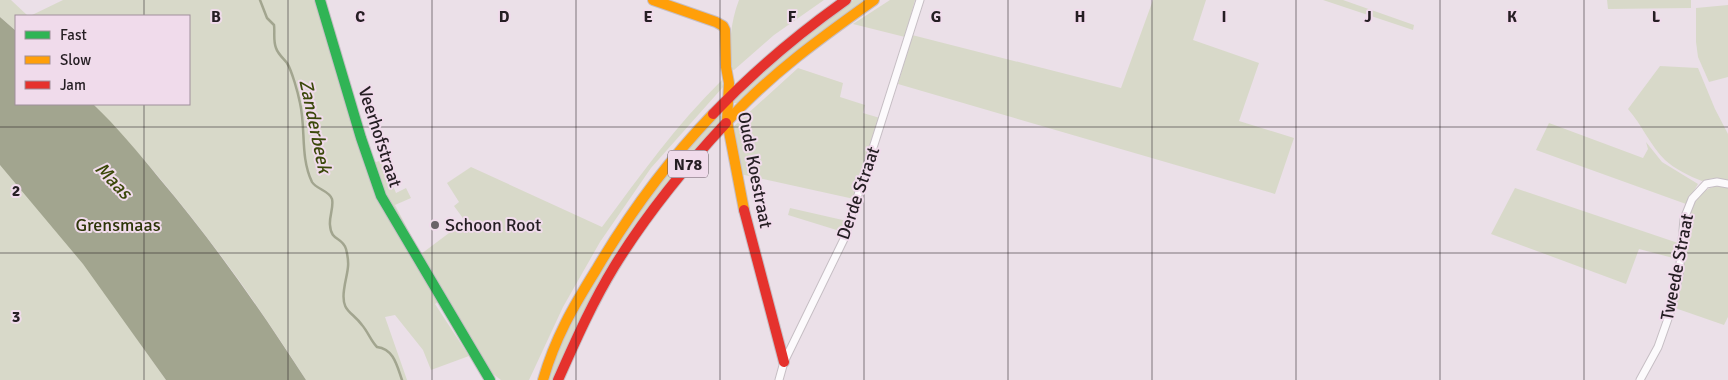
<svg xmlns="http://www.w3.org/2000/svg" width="1728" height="380" viewBox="0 0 1728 380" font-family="Signika,sans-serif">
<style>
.green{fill:#d8d9c9}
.water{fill:#a2a58f}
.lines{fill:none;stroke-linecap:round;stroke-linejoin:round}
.stream{stroke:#a2a58f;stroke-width:2.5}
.street-casing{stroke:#c6bec4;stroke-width:9}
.fast-casing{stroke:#c6bec4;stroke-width:12}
.slow-casing{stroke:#c6bec4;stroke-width:12}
.jam-casing{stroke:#c6bec4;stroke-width:12}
.street{stroke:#fcfafc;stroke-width:7}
.fast{stroke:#30b455;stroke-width:10}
.slow{stroke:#ff9f0a;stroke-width:10}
.jam{stroke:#e5322d;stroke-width:10}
.grid{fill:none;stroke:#251e23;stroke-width:1;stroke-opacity:0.55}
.poi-dot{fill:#6a6268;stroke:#f0dbeb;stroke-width:2}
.labels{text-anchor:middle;stroke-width:4;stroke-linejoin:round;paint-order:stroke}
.shield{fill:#f0dbeb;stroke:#62575f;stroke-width:1}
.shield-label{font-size:16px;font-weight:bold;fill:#251e23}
.street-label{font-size:18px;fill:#251e23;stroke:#f0dbeb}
.park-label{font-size:18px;fill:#2c3508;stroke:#f0dbeb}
.poi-label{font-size:18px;fill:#251e23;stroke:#f0dbeb;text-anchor:start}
.water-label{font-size:19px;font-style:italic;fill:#3b480a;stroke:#f0dbeb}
.grid-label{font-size:16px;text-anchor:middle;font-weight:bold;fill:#251e23;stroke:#f0dbeb;stroke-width:4;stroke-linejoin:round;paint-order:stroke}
</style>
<rect width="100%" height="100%" fill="#ebe0e8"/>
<g class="green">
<path d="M0,0h11l17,16h-12v15l-16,-14z"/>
<path d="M63,0h254l43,151 16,47 1,3 9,-5 -13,-33 9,-3 14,33 10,-5 5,10 -16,7 26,49 44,-33 -11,-15 5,-4 -12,-19 24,-16 131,60c38,-51 74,-102 120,-147l1,7 -72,81 -51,74 -37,65 -34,73h-28l-8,-6 -49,-76 -9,6 34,52 -38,14 -8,-20 -28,-35 -10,2 22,63h-101c-62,-98 -132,-192 -213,-276h96v-88h-159z"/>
<path d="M739,0h85l-50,35 -40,35 -5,-2c1,-24 1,-45 10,-68z"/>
<path d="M853,0h12l-126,103h-5l-1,-2c36,-38 77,-70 120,-101z"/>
<path d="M890,0h25l-10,37 -52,-13z"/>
<path d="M1153,0h53l-13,40 66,23 -20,58 55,17 -19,56 -377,-110 14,-49 209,53z"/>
<path d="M1323,0h20l71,25 -1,5z"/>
<path d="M1607,0h84v8l-83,1z"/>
<path d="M1728,5v72l-19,5 -11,-25 -2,-15v-34z"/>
<path d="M1660,66l38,2 17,41 13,25v46l-15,-2 -11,3c-13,-5 -27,-12 -37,-21 -15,-15 -23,-35 -37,-51z"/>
<path d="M798,68l45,15 -3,14 25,8 -2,8 17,5 -26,81 -114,-25 -7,-47z"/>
<path d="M718,114l4,3v3l-46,53 -123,207h-7c18,-42 37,-84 62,-123 31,-51 70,-98 110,-143z"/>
<path d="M1549,123l94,35 5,-9 -2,-7 16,20 36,22 -12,20 -150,-54z"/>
<path d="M0,141l144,208 22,31h-166z"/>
<path d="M1720,185l8,2v130l-4,8 -49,-17c2,-9 6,-18 7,-26 6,-31 -5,-89 38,-97z"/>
<path d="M1515,188l163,55 -1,16 -38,-10 -13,35 -135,-50z"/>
<path d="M790,208l57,13 -4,11 -55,-17z"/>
</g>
<path class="water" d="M0,17l16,14v73h77c24,23 45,48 66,74 55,65 101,131 147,202h-140l-83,-116 -83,-99z"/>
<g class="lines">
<path class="stream" d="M260,0l7,18 7,7c1,7 -1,16 2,23 2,6 7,10 11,15 5,8 11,30 13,40 6,26 0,54 12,79 4,7 18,9 20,17 2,8 -3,18 -2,26 1,17 12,11 16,24 5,19 0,24 -2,41 -3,22 8,21 18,35 6,7 9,16 15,22 17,2 20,19 25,33"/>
<g class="street-casing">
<g id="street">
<path d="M779,380l5,-18 60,-123 76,-239"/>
<path d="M1640,380l18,-33 12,-34 9,-38 5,-56 8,-20 14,-15 11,-2 11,2"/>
</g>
</g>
<g class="fast-casing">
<path id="fast" d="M320,0l41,138 20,58 109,184"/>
</g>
<g class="slow-casing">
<g id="slow">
<path d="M653,0l63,22 7,4 2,4 1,37 3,16 -2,38 17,89"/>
<path d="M726,123c43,-48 96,-86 148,-123"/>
<path d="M543,380c12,-42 30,-73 53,-110 33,-56 72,-109 117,-156"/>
</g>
</g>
<g class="jam-casing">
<g id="jam">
<path d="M713,114c41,-43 85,-80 133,-114"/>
<path d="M744,210l40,152"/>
<path d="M558,380c17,-38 34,-77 56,-113 32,-52 70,-99 112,-144"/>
</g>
</g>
<use href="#street" class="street"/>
<use href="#fast" class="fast"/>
<use href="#slow" class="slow"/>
<use href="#jam" class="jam"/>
</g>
<path class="grid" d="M144,0v16M288,0v380M432,0v380M576,0v380M720,0v380M864,0v380M1008,0v380M1152,0v380M1296,0v380M1440,0v380M1584,0v380M144,104v276M0,127h1728M0,253h1728"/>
<circle class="poi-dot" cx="435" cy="225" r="5"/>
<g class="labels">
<rect class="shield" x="668" y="150.5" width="40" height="27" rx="4"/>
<g class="shield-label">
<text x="688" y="170">N78</text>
</g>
<g class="street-label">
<text transform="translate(380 137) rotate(72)" y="6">Veerhofstraat</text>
<text transform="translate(755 170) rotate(79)" y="6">Oude Koestraat</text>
<text transform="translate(858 193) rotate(-71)" y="6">Derde Straat</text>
<text transform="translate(1677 267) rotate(-79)" y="6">Tweede Straat</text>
</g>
<g class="park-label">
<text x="118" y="231">Grensmaas</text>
</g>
<g class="poi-label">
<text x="445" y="231">Schoon Root</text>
</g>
<g class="water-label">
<text transform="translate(316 126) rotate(78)" y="7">Zanderbeek</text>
<text transform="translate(114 180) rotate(46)" y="7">Maas</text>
</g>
</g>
<g class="grid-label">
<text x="216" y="22">B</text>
<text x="360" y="22">C</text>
<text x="504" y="22">D</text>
<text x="648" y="22">E</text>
<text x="792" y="22">F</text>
<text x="936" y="22">G</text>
<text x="1080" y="22">H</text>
<text x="1224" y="22">I</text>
<text x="1368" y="22">J</text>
<text x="1512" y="22">K</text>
<text x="1656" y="22">L</text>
<text x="16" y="196">2</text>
<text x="16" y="322">3</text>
</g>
<rect x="15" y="15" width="175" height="90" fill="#f0dbeb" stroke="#9f8f9b"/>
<rect x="25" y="31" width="25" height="8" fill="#30b455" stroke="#9f8f9b"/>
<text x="60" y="40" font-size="15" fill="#251e23">Fast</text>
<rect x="25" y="56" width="25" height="8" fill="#ff9f0a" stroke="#9f8f9b"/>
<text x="60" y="65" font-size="15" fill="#251e23">Slow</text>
<rect x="25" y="81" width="25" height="8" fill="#e5322d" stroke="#9f8f9b"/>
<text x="60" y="90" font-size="15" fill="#251e23">Jam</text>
</svg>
